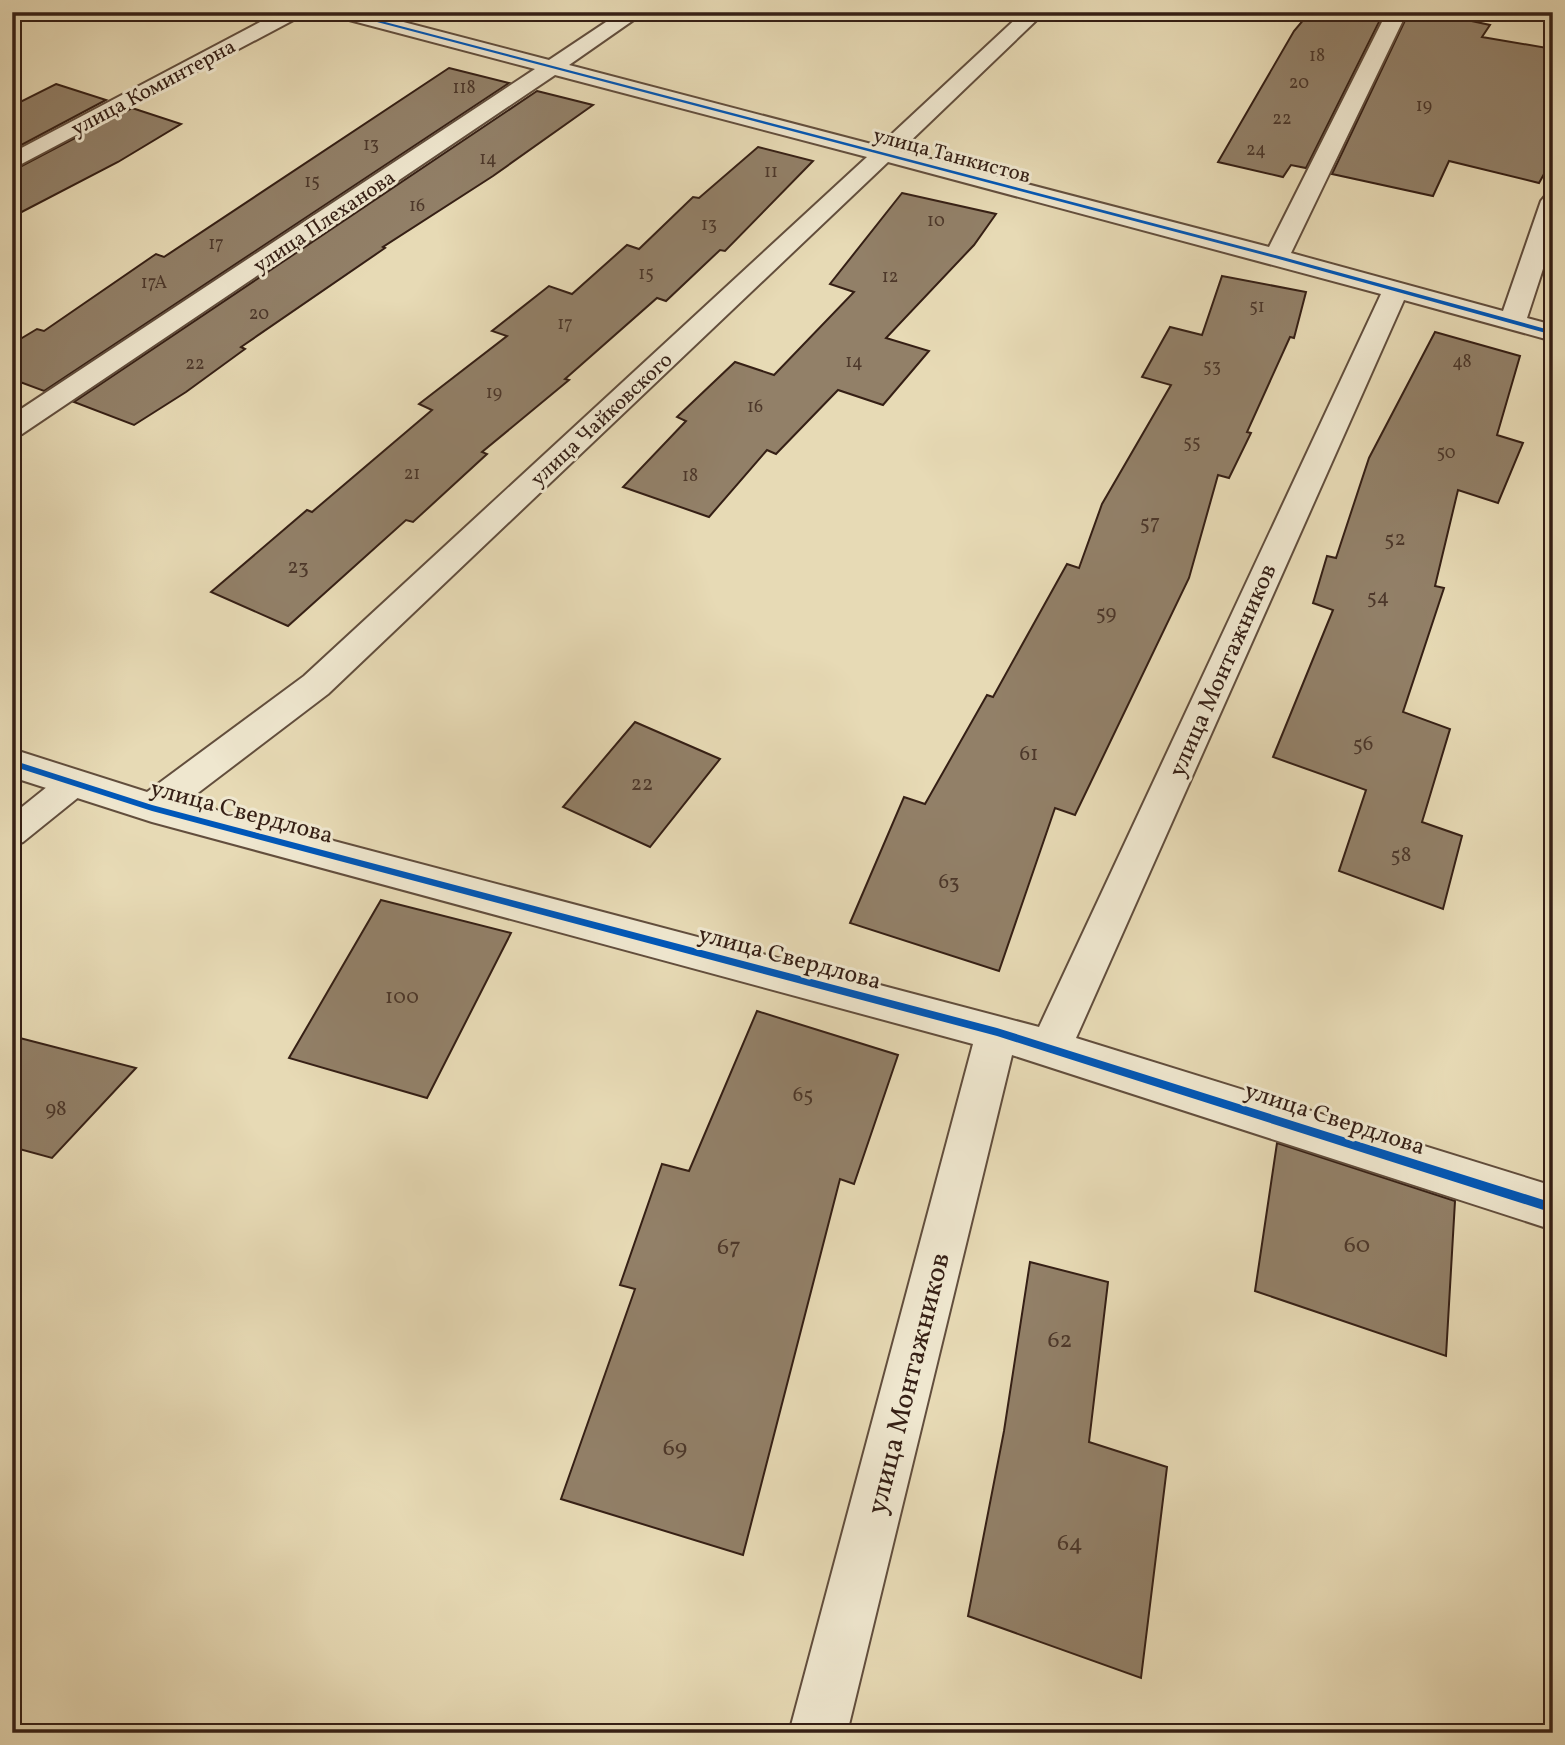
<svg xmlns="http://www.w3.org/2000/svg" width="1565" height="1745" viewBox="0 0 1565 1745" font-family="Vollkorn,serif">
<style>
.building{fill:#928068;stroke:#351f15;stroke-width:2}
.lines{fill:none;stroke-linecap:round;stroke-linejoin:round}
.lane-casing{stroke:#624e3d;stroke-width:4}
.street-casing{stroke:#624e3d;stroke-width:4}
.lane{fill:#efe7cf;fill-rule:evenodd}
.street{fill:#efe7cf;fill-rule:evenodd}
.cycleway-casing{stroke:#efe7cf;stroke-width:4}
.cycleway{fill:#0057b8;fill-rule:evenodd}
.labels{text-anchor:middle;stroke-width:6;stroke-linejoin:round;paint-order:stroke}
.far-number-label{font-size:18px;fill:#4c372a}
.far-street-label{font-size:21px;fill:#351f15;stroke:#efe7cf}
.number-label{font-size:21px;fill:#4c372a}
.street-label{font-size:24px;fill:#351f15;stroke:#efe7cf}
.near-number-label{font-size:24px;fill:#4c372a}
.near-street-label{font-size:28px;fill:#351f15;stroke:#efe7cf}
</style>
<rect width="100%" height="100%" fill="#e7dab5"/>
<filter id="stains"><feTurbulence type="fractalNoise" baseFrequency=".00286" numOctaves="4"/><feColorMatrix values="0 0 0 0 .2 0 0 0 0 .09 0 0 0 0 .02 0 0 0 .5 -.17"/></filter>
<radialGradient id="worn" r=".72"><stop offset=".6" stop-color="#630" stop-opacity="0"/><stop offset="1" stop-color="#630" stop-opacity=".3"/></radialGradient>
<g class="building">
<path d="M1310,12h74l-78,156 -15,-3 -8,12 -65,-15 76,-131z"/>
<path d="M1409,12h21l60,13 -8,12 71,12v109l-14,25 -90,-22 -16,35 -101,-22z"/>
<path d="M449,68l60,15 -465,308 -32,-12v-35l25,-15 7,2 112,-77 8,3z"/>
<path d="M56,84l50,16 -94,50v-44z"/>
<path d="M537,91l56,14 -100,71 -110,71 2,1 -144,99 4,2 -59,43 -52,33 -60,-23z"/>
<path d="M132,108l49,16 -63,38 -106,55v-46z"/>
<path d="M758,147l55,14 -88,90 -5,-1 -54,51 -9,-3 -92,81 4,1 -87,72 5,2 -74,68 -7,-2 -118,106 -77,-34 96,-82 5,2 120,-102 -13,-6 88,-68 -15,-5 57,-45 23,8 55,-49 12,4 54,-52 6,1z"/>
<path d="M902,193l94,21 -22,31 -88,93 43,13 -46,54 -45,-15 -62,64 -9,-4 -58,67 -86,-30 63,-66 -9,-4 58,-55 39,13 80,-83 -24,-8z"/>
<path d="M1222,276l84,16 -12,46 -4,-1 -43,95 4,1 -22,45 -11,-3 -29,103 -114,237 -20,-7 -56,163 -149,-48 54,-126 21,7 62,-109 6,2 74,-133 12,4 23,-64 69,-119 -29,-8 28,-50 32,8z"/>
<path d="M1435,332l85,24 -23,79 26,8 -25,60 -40,-13 -23,96 9,2 -41,124 47,17 -28,93 40,14 -19,73 -104,-38 27,-81 -93,-33 60,-147 -20,-7 14,-47 9,2 33,-100z"/>
<path d="M635,722l85,37 -70,88 -87,-40z"/>
<path d="M381,900l130,33 -84,165 -138,-40z"/>
<path d="M757,1011l141,44 -44,129 -14,-5 -97,376 -182,-56 74,-210 -15,-4 42,-121 27,7z"/>
<path d="M12,1036l124,32 -84,90 -40,-11z"/>
<path d="M1277,1143l178,58 -9,155 -191,-65z"/>
<path d="M1030,1262l78,20 -19,160 78,25 -26,211 -173,-62 36,-185z"/>
</g>
<g class="lines">
<g class="lane-casing">
<path id="lane" d="M74,771l11,3 5,9 -5,9 -62,50 -11,4v-31l51,-41z"/>
</g>
<g class="street-casing">
<g id="street">
<path d="M279,12h25l-3,4 -289,153v-16z"/>
<path d="M331,12h34l184,48 72,-48h24l-76,53 310,81 144,-134h22l-145,139 369,96 118,-235h20l-116,241 212,58 38,-110 4,-5 8,-2v44l-26,80 26,7v16l-149,-41 -328,738 477,148v44l-541,-175 -165,678h-58l184,-689 -821,-222 -140,-45v-28l135,43 157,-116 563,-519 -312,-82 -533,359 -10,3v-22l523,-346 -201,-53zM888,162l493,132 -342,733 -853,-225 142,-108z"/>
</g>
</g>
<use href="#lane" class="lane"/>
<use href="#street" class="street"/>
<g class="cycleway-casing">
<g id="cycleway">
<path d="M339,12h8l932,244 274,75v4l-278,-77z"/>
<path d="M12,760l140,45 845,223 556,175v10l-556,-177 -845,-225 -140,-45z"/>
</g>
</g>
<use href="#cycleway" class="cycleway"/>
</g>
<g class="labels">
<g class="far-number-label">
<text x="1317" y="61">18</text>
<text x="1299" y="88">20</text>
<text x="464" y="93">118</text>
<text x="1424" y="111">19</text>
<text x="1282" y="124">22</text>
<text x="371" y="150">13</text>
<text x="1256" y="155">24</text>
<text x="488" y="164">14</text>
<text x="771" y="177">11</text>
<text x="312" y="187">15</text>
<text x="417" y="211">16</text>
<text x="936" y="226">10</text>
<text x="709" y="230">13</text>
<text x="216" y="249">17</text>
<text x="646" y="279">15</text>
<text x="890" y="282">12</text>
<text x="154" y="288">17А</text>
<text x="1257" y="312">51</text>
<text x="259" y="319">20</text>
<text x="565" y="329">17</text>
<text x="854" y="367">14</text>
<text x="1462" y="367">48</text>
<text x="195" y="369">22</text>
<text x="1212" y="372">53</text>
<text x="494" y="398">19</text>
<text x="755" y="412">16</text>
<text x="1192" y="448">55</text>
<text x="1446" y="458">50</text>
<text x="412" y="479">21</text>
<text x="690" y="481">18</text>
</g>
<g class="far-street-label">
<text transform="translate(153 87) rotate(-28)" y="7">улица Коминтерна</text>
<text transform="translate(952 155) rotate(15)" y="7">улица Танкистов</text>
<text transform="translate(324 221) rotate(-34)" y="7">улица Плеханова</text>
<text transform="translate(601 419) rotate(-43)" y="7">улица Чайковского</text>
</g>
<g class="number-label">
<text x="1150" y="529">57</text>
<text x="1395" y="545">52</text>
<text x="298" y="573">23</text>
<text x="1378" y="603">54</text>
<text x="1106" y="619">59</text>
<text x="1363" y="750">56</text>
<text x="1029" y="760">61</text>
<text x="642" y="790">22</text>
<text x="1401" y="861">58</text>
<text x="949" y="888">63</text>
<text x="402" y="1003">100</text>
<text x="803" y="1101">65</text>
<text x="56" y="1115">98</text>
</g>
<g class="street-label">
<text transform="translate(1222 670) rotate(-66)" y="8">улица Монтажников</text>
<text transform="translate(242 811) rotate(15)" y="8">улица Свердлова</text>
<text transform="translate(790 957) rotate(15)" y="8">улица Свердлова</text>
<text transform="translate(1335 1118) rotate(18)" y="8">улица Свердлова</text>
</g>
<g class="near-number-label">
<text x="1357" y="1252">60</text>
<text x="729" y="1254">67</text>
<text x="1060" y="1347">62</text>
<text x="675" y="1455">69</text>
<text x="1070" y="1550">64</text>
</g>
<g class="near-street-label">
<text transform="translate(907 1383) rotate(-76)" y="10">улица Монтажников</text>
</g>
</g>
<rect width="1565" height="1745" fill="none" stroke="#e7dab5" stroke-width="42"/>
<rect x="14" y="14" width="1537" height="1717" fill="none" stroke="#351f15" stroke-width="3.5"/>
<rect x="21" y="21" width="1523" height="1703" fill="none" stroke="#351f15" stroke-width="2"/>
<rect width="100%" height="100%" filter="url(#stains)"/>
<rect width="100%" height="100%" fill="url(#worn)"/>
</svg>
